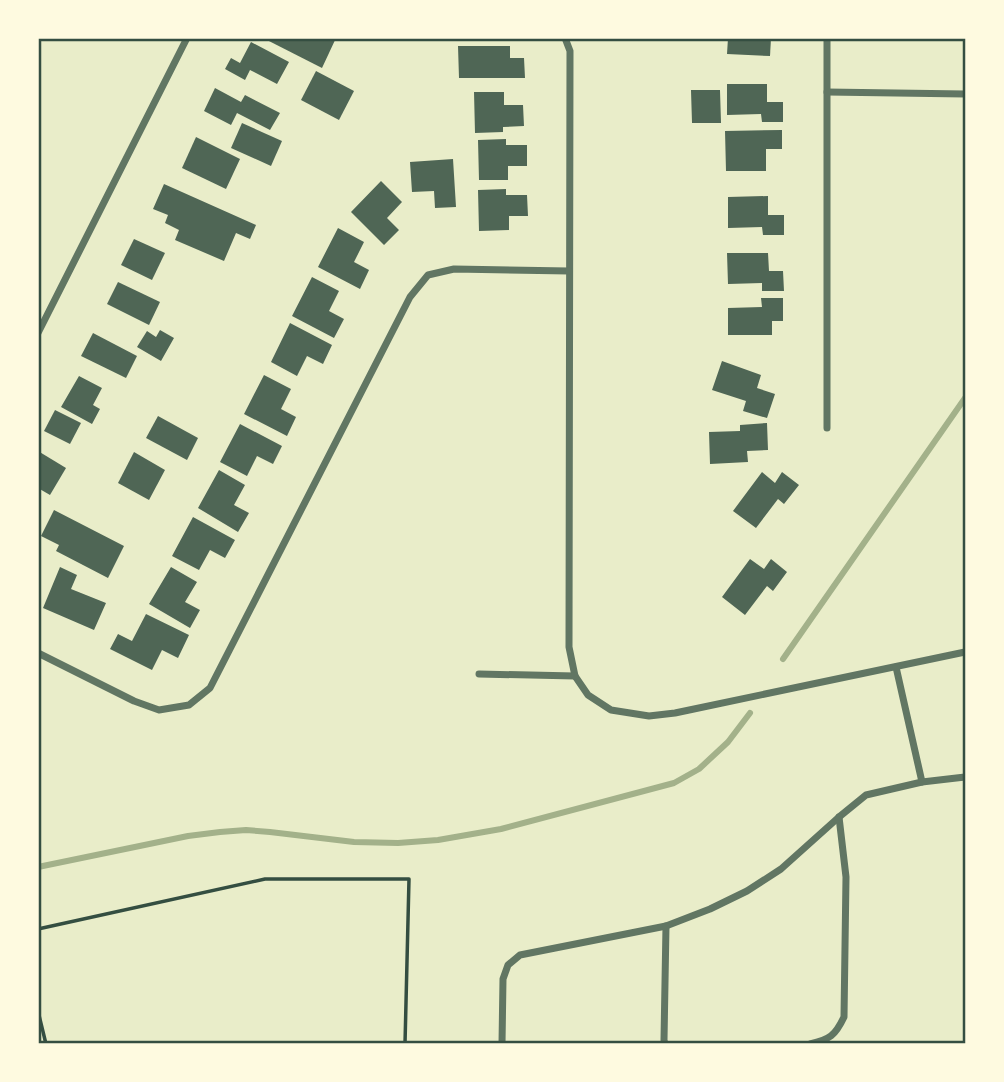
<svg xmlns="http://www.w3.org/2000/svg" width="1004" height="1082" viewBox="0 0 1004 1082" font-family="'Work Sans',sans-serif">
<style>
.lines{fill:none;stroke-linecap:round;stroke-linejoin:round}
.stream{stroke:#a3b18a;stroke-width:6}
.building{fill:#4f6655}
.path{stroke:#344e41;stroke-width:3.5}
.minor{stroke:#617663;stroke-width:7}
.neatline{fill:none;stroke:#344e41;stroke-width:2.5}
</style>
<rect width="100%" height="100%" fill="#e9edc9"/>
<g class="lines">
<g class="stream">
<path d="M783,659l182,-261"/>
<path d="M38,867l150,-31 32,-4 26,-2 24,2 84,10 44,1 40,-3 63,-11 173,-46 25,-14 29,-27 22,-29"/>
</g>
</g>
<g class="building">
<path d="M263,38h73l-14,30z"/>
<path d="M728,38h43l-1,18 -43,-2z"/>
<path d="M251,42l38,20 -12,22 -27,-14 -5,10 -20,-11 6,-11 9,5z"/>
<path d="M458,46h52v12h14l1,20h-66z"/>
<path d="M316,71l38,20 -15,29 -38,-20z"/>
<path d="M727,84h40v18h16v20h-21l-1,-8 -34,1z"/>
<path d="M215,88l26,14 4,-7 35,18 -10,17 -33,-17 -6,12 -27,-14z"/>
<path d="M691,90h29l1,33h-29z"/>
<path d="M474,92h30v13h19l1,21 -21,1v5l-28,1z"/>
<path d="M242,123l40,18 -11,25 -40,-18z"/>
<path d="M782,130v19h-16v22h-40l-1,-40z"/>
<path d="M196,137l44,22 -14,30 -44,-21z"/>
<path d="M506,139v6h21v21h-19v14h-29l-1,-40z"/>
<path d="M453,159l3,48 -21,1 -1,-17 -22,1 -2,-30z"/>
<path d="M381,181l21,21 -15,16 12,12 -15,15 -33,-33z"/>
<path d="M164,184l92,41 -6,14 -14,-6 -12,28 -49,-21 4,-10 -14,-7 3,-8 -15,-6z"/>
<path d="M506,189v6h21l1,21h-19v14l-30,1 -1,-41z"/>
<path d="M768,196v19h16v20h-21l-1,-8 -34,1v-31z"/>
<path d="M338,228l26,14 -10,20 15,8 -9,19 -42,-22z"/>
<path d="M134,239l31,14 -13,27 -31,-15z"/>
<path d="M727,253h41l1,18h14l1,20h-22v-8l-34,1z"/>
<path d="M312,277l27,14 -10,20 15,8 -10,19 -42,-22z"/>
<path d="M118,282l42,20 -11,23 -42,-21z"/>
<path d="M761,298h22v23h-11v14h-44v-27l34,-1z"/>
<path d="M290,323l42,22 -9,19 -16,-8 -10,20 -26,-14z"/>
<path d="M160,330l14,8 -13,23 -24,-14 10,-16 9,6z"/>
<path d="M93,333l44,23 -11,22 -45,-22z"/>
<path d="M722,361l39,14 -4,13 18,6 -8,24 -24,-7 3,-10 -34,-11z"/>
<path d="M264,375l27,14 -10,20 15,8 -9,19 -43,-22z"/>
<path d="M79,376l23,12 -9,17 7,4 -8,15 -31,-17z"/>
<path d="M55,410l26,13 -11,21 -26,-13z"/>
<path d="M158,416l40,22 -11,22 -41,-22z"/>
<path d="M767,423l1,27 -21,1 1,11 -38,2 -1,-32 31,-1v-6z"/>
<path d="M240,424l42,22 -9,18 -16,-8 -10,20 -27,-14z"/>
<path d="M38,451l28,17 -16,27 -12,-7z"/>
<path d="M134,452l31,18 -16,30 -31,-17z"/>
<path d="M219,470l26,15 -11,20 15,8 -11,19 -40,-24z"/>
<path d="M762,472l13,11 7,-11 17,13 -15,19 -6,-5 -22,29 -23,-17z"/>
<path d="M54,510l70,36 -16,32 -52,-27 3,-6 -18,-9z"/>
<path d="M193,517l42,23 -10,18 -15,-8 -11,20 -27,-14z"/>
<path d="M750,559l14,10 7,-10 16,13 -14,19 -6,-5 -22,29 -23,-18z"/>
<path d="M60,567l17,8 -6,14 35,14 -12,27 -51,-22z"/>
<path d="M171,567l26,15 -12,20 15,8 -10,18 -41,-24z"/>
<path d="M146,614l43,21 -11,23 -16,-8 -10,20 -42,-21 8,-15 14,7z"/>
</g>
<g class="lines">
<g class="path">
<path d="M38,929l227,-50h144l-4,165"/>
<path d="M38,1011l8,33"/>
</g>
<g class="minor">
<path d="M565,38l5,13 -1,596 6,29 13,19 23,15 38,6 26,-3 290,-61"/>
<path d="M827,92l138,2"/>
<path d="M38,333l149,-295"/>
<path d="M827,428v-390"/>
<path d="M38,653l96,48 25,9 30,-5 21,-17 200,-391 18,-22 26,-6 115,2"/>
<path d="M896,667l26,115"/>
<path d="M479,674l96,2"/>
<path d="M502,1044l1,-65 5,-14 12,-10 146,-29 44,-17 37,-18 34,-22 58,-52 27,-22 56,-13 43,-5"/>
<path d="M665,1044l-1,-4 2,-114"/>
<path d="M810,1044c20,-5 25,-8 34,-27l2,-140 -7,-60"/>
</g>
</g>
<rect width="1004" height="1082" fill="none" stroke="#fefae0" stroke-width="80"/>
<rect x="40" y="40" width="924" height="1002" class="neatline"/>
</svg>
